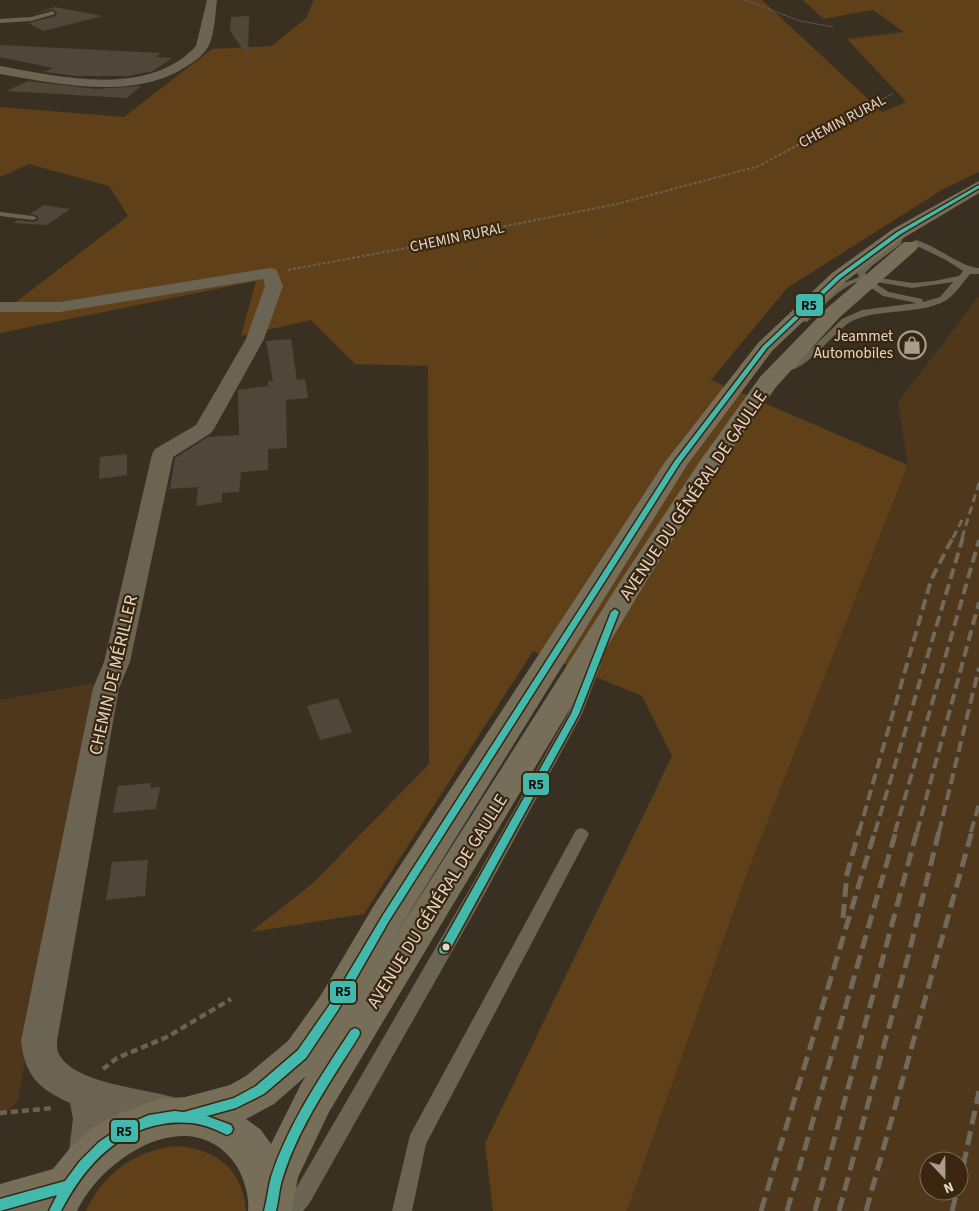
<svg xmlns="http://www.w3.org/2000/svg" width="979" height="1211" viewBox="0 0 979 1211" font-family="'Source Sans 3',sans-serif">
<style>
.built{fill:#4e371a;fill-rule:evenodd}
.green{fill:#5f4018}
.building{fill:#50473b}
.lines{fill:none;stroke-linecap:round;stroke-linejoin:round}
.path-far2{stroke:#6a6255;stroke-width:1;stroke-dasharray:2.5 1;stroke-linecap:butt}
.path-far1{stroke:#6a6255;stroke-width:2;stroke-dasharray:3 2;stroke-linecap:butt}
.path{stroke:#6a6255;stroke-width:4.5;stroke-dasharray:7 4;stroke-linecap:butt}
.lane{fill:#6b6453;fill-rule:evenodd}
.street{fill:#6b6453;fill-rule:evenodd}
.secondary{fill:#776e59;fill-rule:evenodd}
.rail-far2{stroke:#70695c;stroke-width:3;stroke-dasharray:8 4.5;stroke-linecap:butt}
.rail-far1{stroke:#70695c;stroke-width:4;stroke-dasharray:11 5.5;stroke-linecap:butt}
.rail{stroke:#70695c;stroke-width:5;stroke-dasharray:14 7;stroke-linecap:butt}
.bus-1-casing{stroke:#3a260e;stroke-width:3}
.bus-1{fill:#42b9ac;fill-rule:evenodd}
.bus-dot{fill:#e3d7c8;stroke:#3a260e;stroke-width:2}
.labels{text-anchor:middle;stroke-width:4.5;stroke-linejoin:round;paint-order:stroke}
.far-street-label{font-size:15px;fill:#e3d7c8;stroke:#3a260e}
.far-poi-label{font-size:15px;fill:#e3d7c8;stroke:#3a260e;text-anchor:end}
.street-label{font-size:18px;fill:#e3d7c8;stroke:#3a260e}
.line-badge{stroke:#3a260e;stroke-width:2}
.pale-badge-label{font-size:14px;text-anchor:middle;font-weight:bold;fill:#111}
</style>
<rect width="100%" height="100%" fill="#3a3022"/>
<g class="built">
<path d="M979,296v915h-352l120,-337 161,-409 -10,-63zM929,1161h30v30h-30z"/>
<path d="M94,683l-76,418 -18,16v-417z"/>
</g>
<g class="green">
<path d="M314,0h448l120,112 24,-10 -59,-63 57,-7 -31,-22 -50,9 -20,-19h176v172l-34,16 -158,100 -76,92 197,85 -161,409 -120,337h-134l-8,-68 187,-387 -30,-60 -109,-45 -169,263 -113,18 62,-49 116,-119 -1,-398 -73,-2 -44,-44 -70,16 15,-55 -256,52v-24h7l121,-93 -19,-30 -80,-22 -29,13v-70l124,10 88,-68 60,-3 34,-28z"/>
<path d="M177,1146c40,3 66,24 69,65h-160c16,-37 51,-62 91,-65z"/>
</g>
<g class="building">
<path d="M55,7l47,9 -58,15 -16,-8 28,-7 1,-3 -4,-4 -23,6z"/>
<path d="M249,16l-1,41 -18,-26 1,-14z"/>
<path d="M0,45l161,8 -5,4 16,1 -19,13 -24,5h-53l-31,-4 8,-4 -53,-11z"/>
<path d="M28,81l68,8 45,-3 -14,12 -121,-7z"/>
<path d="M44,205l26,4 -23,16 -34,-2 5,-3 15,2 5,-2v-4l-8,-2z"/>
<path d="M291,339l6,41 8,-1 3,19 -22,2 1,48 -19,1v21l-27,2 -2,20 -17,1v9l-26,4 2,-19 -28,2 5,-31 33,-21 31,-2 -1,-45 30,-4v-5h5l-7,-40z"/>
<path d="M127,454v21l-28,4 1,-22z"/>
<path d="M338,698l14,34 -32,8 -13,-34z"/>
<path d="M151,783l-1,5 10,-1 -4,22 -43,4 5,-27z"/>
<path d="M148,860l-3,36 -39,4 6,-38z"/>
</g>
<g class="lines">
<g class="path-far2">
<path d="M745,0l55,21 33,6"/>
<path d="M814,136l80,-43"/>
</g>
<path class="path-far1" d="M288,270l129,-24 48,-12 152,-30 142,-38 57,-31"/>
<g class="path">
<path d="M103,1069l14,-11 50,-21 64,-38"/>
<path d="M0,1113l53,-5"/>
</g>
<g class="lane">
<path d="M53,11l2,3 -24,7 -31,2v-4l31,-2z"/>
<path d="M0,212l33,4 4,2 -4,2 -33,-4z"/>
<path d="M896,231l7,2 -2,11 -28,21 -8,8 2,3 45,7 22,-2 25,-5 4,-5 -17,-11 -33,-16 -1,-2 4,-2c19,5 47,28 63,28v6h-9c-6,7 -16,22 -25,27 -27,14 -65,7 -93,20 -16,8 -48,53 -66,49v-4l26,-18 30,-29 20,-9 55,-7 -34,-7 -22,-15c-21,5 -38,26 -54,41l-8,-2 40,-35 20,-8 -2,-4 10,-12 26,-18zM871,281l41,7 41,-6 -13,15 -17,5 -1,-3 -33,-7z"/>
<path d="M594,659l5,2 2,3 -19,50 -98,181 -175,309 -6,7h-23l3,-7 12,-14 177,-305 96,-171 19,-50 2,-3z"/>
<path d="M581,828l5,2 3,4 -163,310 -14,67h-20l18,-76 166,-305z"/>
</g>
<g class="street">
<path d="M207,0h10c-2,14 -2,32 -8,45 -4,9 -14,16 -22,21 -52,35 -129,18 -187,8v-8c61,11 148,32 196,-20z"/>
<path d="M270,268l6,1 7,17 -19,53 -50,90 -3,4 -38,24 -43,205 -11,26 -62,353c0,5 0,11 3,15 19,30 91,32 122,44l5,13 -5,13c-23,9 -49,0 -72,-8l-4,41 -6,13 -13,6 -13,-6 -6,-13 5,-40 -3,-16c-31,-14 -45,-27 -49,-62l72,-353 11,-26 48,-208 3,-5 41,-24 50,-86 19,-53 -2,-7 -203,33h-60v-10h60z"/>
</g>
<path class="secondary" d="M979,181v12l-74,44 -59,44 -74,70 -85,114 -294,474 232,-365 75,-113 60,-84 66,-68 78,-67h12l3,4 -3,4 -76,67 -64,70 -57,80 -72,113 -318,532 -31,65 -6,34h-44c2,-14 -5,-38 -15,-50 -46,-59 -132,-2 -156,50h-77v-27l53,-15 17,-21 22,-20 26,-14 41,-15 26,-2 45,-12 16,-9 42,-35 33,-46 52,-88 292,-445 93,-119 74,-70 61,-44zM306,1076l-5,8 -30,60 -10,-14 -15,-11 28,-15z"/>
<g class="rail-far2">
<path d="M953,538l9,-18"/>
<path d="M962,538l17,-55"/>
</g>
<g class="rail-far1">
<path d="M859,832l72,-252 22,-43"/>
<path d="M875,832l88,-295"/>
<path d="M895,832l84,-292"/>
<path d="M917,832l62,-230"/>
<path d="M939,832l40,-164"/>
<path d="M971,832l8,-28"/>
</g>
<g class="rail">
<path d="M843,918l4,-44 12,-43"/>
<path d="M959,1186l20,-95"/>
<path d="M761,1211l114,-380"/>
<path d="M787,1211l109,-380"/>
<path d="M815,1211l102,-380"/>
<path d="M839,1211l70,-258 30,-122"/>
<path d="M866,1211l106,-380"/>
<path d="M952,1211l5,-20"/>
</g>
<g class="bus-1-casing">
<g id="bus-1">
<path d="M979,185v3l-78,46 -60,44 -74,70 -87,115 -291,458 -51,89 -32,48 -42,36 -28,14 -29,8 24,9 2,4 -2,4 -4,2c-8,-4 -17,-8 -25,-10 -12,-3 -27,-3 -39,-1 -49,8 -80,45 -102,87h-12l8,-16 -57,16v-12l65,-18 15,-20 19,-19 22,-15 28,-12 25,-4 10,1 50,-14 22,-12 42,-36 32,-46 53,-89 291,-453 89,-116 74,-70 60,-44z"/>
<path d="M615,609l4,3 -40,102 -131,239 -4,1 -4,-1 -1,-3 1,-3 131,-233 40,-102z"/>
<path d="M355,1028l4,2 1,3 -1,3c-28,45 -60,90 -76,141 -4,11 -4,23 -7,34h-12c3,-11 4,-23 7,-34 17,-53 50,-101 80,-147z"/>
</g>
</g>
<use href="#bus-1" class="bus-1"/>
</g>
<defs>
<g id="shop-ring" transform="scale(1.4375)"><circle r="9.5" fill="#3a260e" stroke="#a89d8e" stroke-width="1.5"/><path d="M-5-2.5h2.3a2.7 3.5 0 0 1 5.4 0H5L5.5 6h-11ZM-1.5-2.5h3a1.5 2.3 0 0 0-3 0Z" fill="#a89d8e"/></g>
</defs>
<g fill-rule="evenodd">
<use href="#shop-ring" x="912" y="345"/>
</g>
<circle class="bus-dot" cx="446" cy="947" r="4.5"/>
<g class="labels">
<g class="far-street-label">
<text transform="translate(842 121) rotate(-28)" y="5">CHEMIN RURAL</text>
<text transform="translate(457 237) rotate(-12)" y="5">CHEMIN RURAL</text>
</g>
<g class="far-poi-label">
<text x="893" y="341">Jeammet<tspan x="893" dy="17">Automobiles</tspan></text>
</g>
<g class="street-label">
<text transform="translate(693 495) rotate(-56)" y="6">AVENUE DU GÉNÉRAL DE GAULLE</text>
<text transform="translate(113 675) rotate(-77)" y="6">CHEMIN DE MÉRILLER</text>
<text transform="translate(437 901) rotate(-58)" y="6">AVENUE DU GÉNÉRAL DE GAULLE</text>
</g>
</g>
<g class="line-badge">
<rect x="795" y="293" width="29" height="24" rx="5" fill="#42b9ac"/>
<rect x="522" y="772" width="28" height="24" rx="5" fill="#42b9ac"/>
<rect x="329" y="980" width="28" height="24" rx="5" fill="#42b9ac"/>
<rect x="110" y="1119" width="29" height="24" rx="5" fill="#42b9ac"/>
</g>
<g class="pale-badge-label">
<text x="809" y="310">R5</text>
<text x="536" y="789">R5</text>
<text x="343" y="996">R5</text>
<text x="124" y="1136">R5</text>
</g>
<g transform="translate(944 1176) rotate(158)"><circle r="24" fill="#3a260e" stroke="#7e6d58"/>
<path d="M0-4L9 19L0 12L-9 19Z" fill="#a89d8e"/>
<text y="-8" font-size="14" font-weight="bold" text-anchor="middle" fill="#e3d7c8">N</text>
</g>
</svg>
